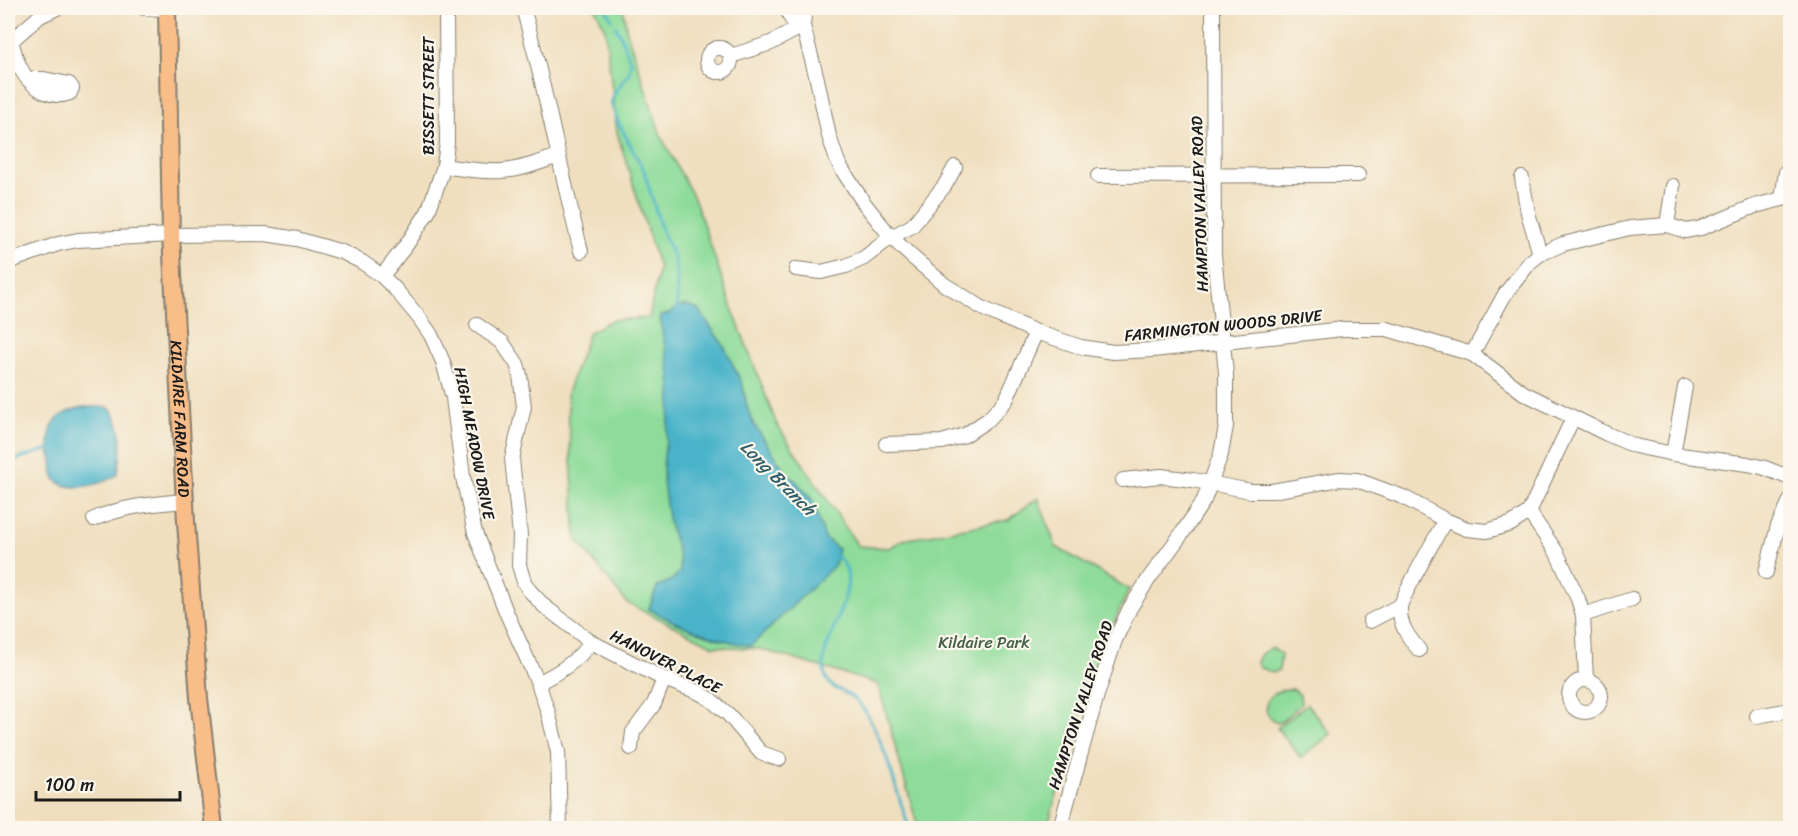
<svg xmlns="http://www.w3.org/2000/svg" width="1798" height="836" viewBox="0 0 1798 836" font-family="Sriracha,sans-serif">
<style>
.green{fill:#8edc9a;stroke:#557c5b;stroke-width:1.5}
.water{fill:#4ab3c9;stroke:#336872;stroke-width:1.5}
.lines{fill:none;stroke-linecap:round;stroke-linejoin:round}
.stream{stroke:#4ab3c9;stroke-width:3}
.minor-casing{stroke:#867e6e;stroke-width:16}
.major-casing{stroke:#867e6e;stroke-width:20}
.minor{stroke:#fff;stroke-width:14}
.major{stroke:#f8bd89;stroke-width:16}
.labels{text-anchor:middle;stroke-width:4.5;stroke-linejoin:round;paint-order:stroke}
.street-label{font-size:16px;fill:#1c1c1c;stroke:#fbf7ec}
.park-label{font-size:16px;fill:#445f48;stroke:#fbf7ec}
.water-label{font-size:18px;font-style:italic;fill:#31606a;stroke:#fbf7ec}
</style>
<rect width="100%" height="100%" fill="#fbf7ec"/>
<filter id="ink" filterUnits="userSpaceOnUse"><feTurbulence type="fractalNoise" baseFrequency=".0167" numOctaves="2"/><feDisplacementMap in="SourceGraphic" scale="12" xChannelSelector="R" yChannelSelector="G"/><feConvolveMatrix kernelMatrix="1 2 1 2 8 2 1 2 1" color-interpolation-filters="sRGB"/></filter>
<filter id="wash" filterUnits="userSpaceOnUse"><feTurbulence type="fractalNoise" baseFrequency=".008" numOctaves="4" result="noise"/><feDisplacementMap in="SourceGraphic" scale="24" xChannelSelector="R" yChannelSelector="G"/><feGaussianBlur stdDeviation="1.35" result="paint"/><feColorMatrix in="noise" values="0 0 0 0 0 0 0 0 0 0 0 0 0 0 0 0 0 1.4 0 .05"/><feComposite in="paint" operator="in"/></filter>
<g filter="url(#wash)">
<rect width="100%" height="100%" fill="#f0dfbf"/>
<g class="green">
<path d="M595,8h28l4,25 34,103 34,64 37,108 45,117 81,121 31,2 14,-8 105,-20 30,-22 18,49 73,42 -22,49 -19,50 -41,140h-129l-40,-144 -118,-35 -46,-3 -87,-43 -51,-64 -9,-146 22,-61 23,-12 37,-2 10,-50 -42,-136 -12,-103z"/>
<path d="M1272,648l9,6 -2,16 -6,3 -13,-5 -3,-5c2,-9 7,-13 15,-15z"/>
<path d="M1293,689l7,6 1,9 -20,18 -3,1c-19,-9 -14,-28 4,-33 4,-1 7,0 11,-1z"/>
<path d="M1307,704l24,30 -30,24 -24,-30z"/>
</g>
<g class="water">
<path d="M686,305l12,4 26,37 19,40 4,21 6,16 32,48 10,9 17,20 13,38 13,11 -3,16 -84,81c-36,-6 -70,-19 -102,-37l8,-22 13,-6 10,-9c0,-17 -5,-29 -10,-45 -3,-12 -4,-25 -6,-37 -4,-31 6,-64 7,-96 1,-27 -9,-52 -11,-78 14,-2 11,-9 26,-11z"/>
<path d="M82,407h26c17,14 14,48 9,68 -13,9 -48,19 -61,5 -5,-6 -3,-11 -4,-18 0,-4 -3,-9 -3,-13 -1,-27 9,-36 33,-42z"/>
</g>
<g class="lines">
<g class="stream">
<path d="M605,8l7,11"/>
<path d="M616,27l4,7 11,29 -2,10 -14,19 -4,11 6,17 27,51 16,54 14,33 3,22v27"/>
<path d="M8,462l41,-13"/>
<path d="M834,555c4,3 8,5 10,9 16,28 -25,77 -20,106 3,19 15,18 28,27 7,4 13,14 17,21 17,29 28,75 39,107"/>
</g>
</g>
</g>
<g filter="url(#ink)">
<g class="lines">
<g class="minor-casing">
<g id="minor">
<path d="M144,8l23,1"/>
<path d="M523,8c23,80 37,162 58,243"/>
<path d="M786,8l6,12 11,6"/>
<path d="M802,8l2,7 -1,11 14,53 12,57 8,24 6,11 21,32 27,34 20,19 34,29 39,24 52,23 45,15 32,5 40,-2 190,-21h44l85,25 52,39 83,41 28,12 38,8 75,10 17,4 25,10"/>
<path d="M11,41c3,8 4,17 8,24 8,19 30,36 51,28l2,-5 -3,-4 -25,-5h-15"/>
<path d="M8,42l3,-1 29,-25 17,-8"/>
<circle cx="719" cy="60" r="12"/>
<path d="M731,56l40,-13 32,-17"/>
<path d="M444,166c19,3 38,6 58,5 19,-1 38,-9 56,-15"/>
<path d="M1098,176l260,-1"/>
<path d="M1522,178l6,35 12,41"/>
<path d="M1782,199l4,-27 4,-1"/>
<path d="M1667,225l6,-39"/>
<path d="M8,262l50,-18 20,-4 93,-5 95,-1 31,5 45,13 20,10 20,14 14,14 24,29 11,16 12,27 10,36 10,79 12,56 32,81 31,69 10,29 10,40 2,76"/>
<path d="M796,269l25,3 25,-6 18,-8 27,-21 21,-11 33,-41 10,-18"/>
<path d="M382,276l25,-32 21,-32 16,-46 3,-23 -1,-135"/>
<path d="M477,325l25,17 15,22 3,11 4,32 -12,52 8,76 -1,30 5,17 5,8 15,16 47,36 73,37 34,13 12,7 19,16 32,38 18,6"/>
<path d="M1472,354l33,-60 25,-32 10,-8 23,-10 67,-16 37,-3 19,6 15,-3 54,-22 35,-9"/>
<path d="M886,444l56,-2 23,-7 24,-16 17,-19 30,-68"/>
<path d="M1673,454l12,-67"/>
<path d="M1123,480l38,-4 32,4 58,11h21l68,-12 17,1 46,17 42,23 22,9 20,2 24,-7 18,-12 44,-94"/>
<path d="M1529,512l28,41 21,46 5,16 3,65"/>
<path d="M94,519c30,-13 59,-15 91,-18"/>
<path d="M1766,572l12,-46 12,-25"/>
<path d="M1583,615l49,-16"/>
<path d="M1370,621l29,-15"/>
<path d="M1419,650c-10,-12 -20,-25 -19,-42 0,-8 38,-74 45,-88"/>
<circle cx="1585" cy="696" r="16"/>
<path d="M538,683c21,-11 39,-21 53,-41"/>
<path d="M1757,716l33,-6"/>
<path d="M631,748l2,-16 21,-28 10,-25"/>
<path d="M1060,828l37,-133 18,-55 15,-32 20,-31 33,-45 21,-32 17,-46 5,-28v-53l-12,-118 -1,-247"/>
</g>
</g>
<g class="major-casing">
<g id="major">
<path id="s1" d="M167,8l4,227 15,287 13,176 15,130"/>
</g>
</g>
<use href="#minor" class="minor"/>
<use href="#major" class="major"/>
</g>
</g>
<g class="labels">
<g class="street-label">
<text transform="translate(428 96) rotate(-90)" y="6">BISSETT STREET</text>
<text transform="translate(1199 204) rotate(-92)" y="6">HAMPTON VALLEY ROAD</text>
<text transform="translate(1223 325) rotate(-6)" y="6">FARMINGTON WOODS DRIVE</text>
<text dy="6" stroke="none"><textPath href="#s1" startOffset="411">KILDAIRE FARM ROAD</textPath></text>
<text transform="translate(475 443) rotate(79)" y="6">HIGH MEADOW DRIVE</text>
<text transform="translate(666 661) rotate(27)" y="6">HANOVER PLACE</text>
<text transform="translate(1080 705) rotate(-72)" y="6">HAMPTON VALLEY ROAD</text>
</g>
<g class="park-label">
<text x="984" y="648">Kildaire Park</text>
</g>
<g class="water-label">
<text transform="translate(778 478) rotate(45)" y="6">Long Branch</text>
</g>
</g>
<rect width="1798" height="836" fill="none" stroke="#fbf7ec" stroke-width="30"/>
<path d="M36 791v9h144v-9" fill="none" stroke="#1c1c1c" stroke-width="3"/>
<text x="45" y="791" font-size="18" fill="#1c1c1c" stroke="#fbf7ec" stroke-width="4.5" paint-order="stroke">100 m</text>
</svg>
